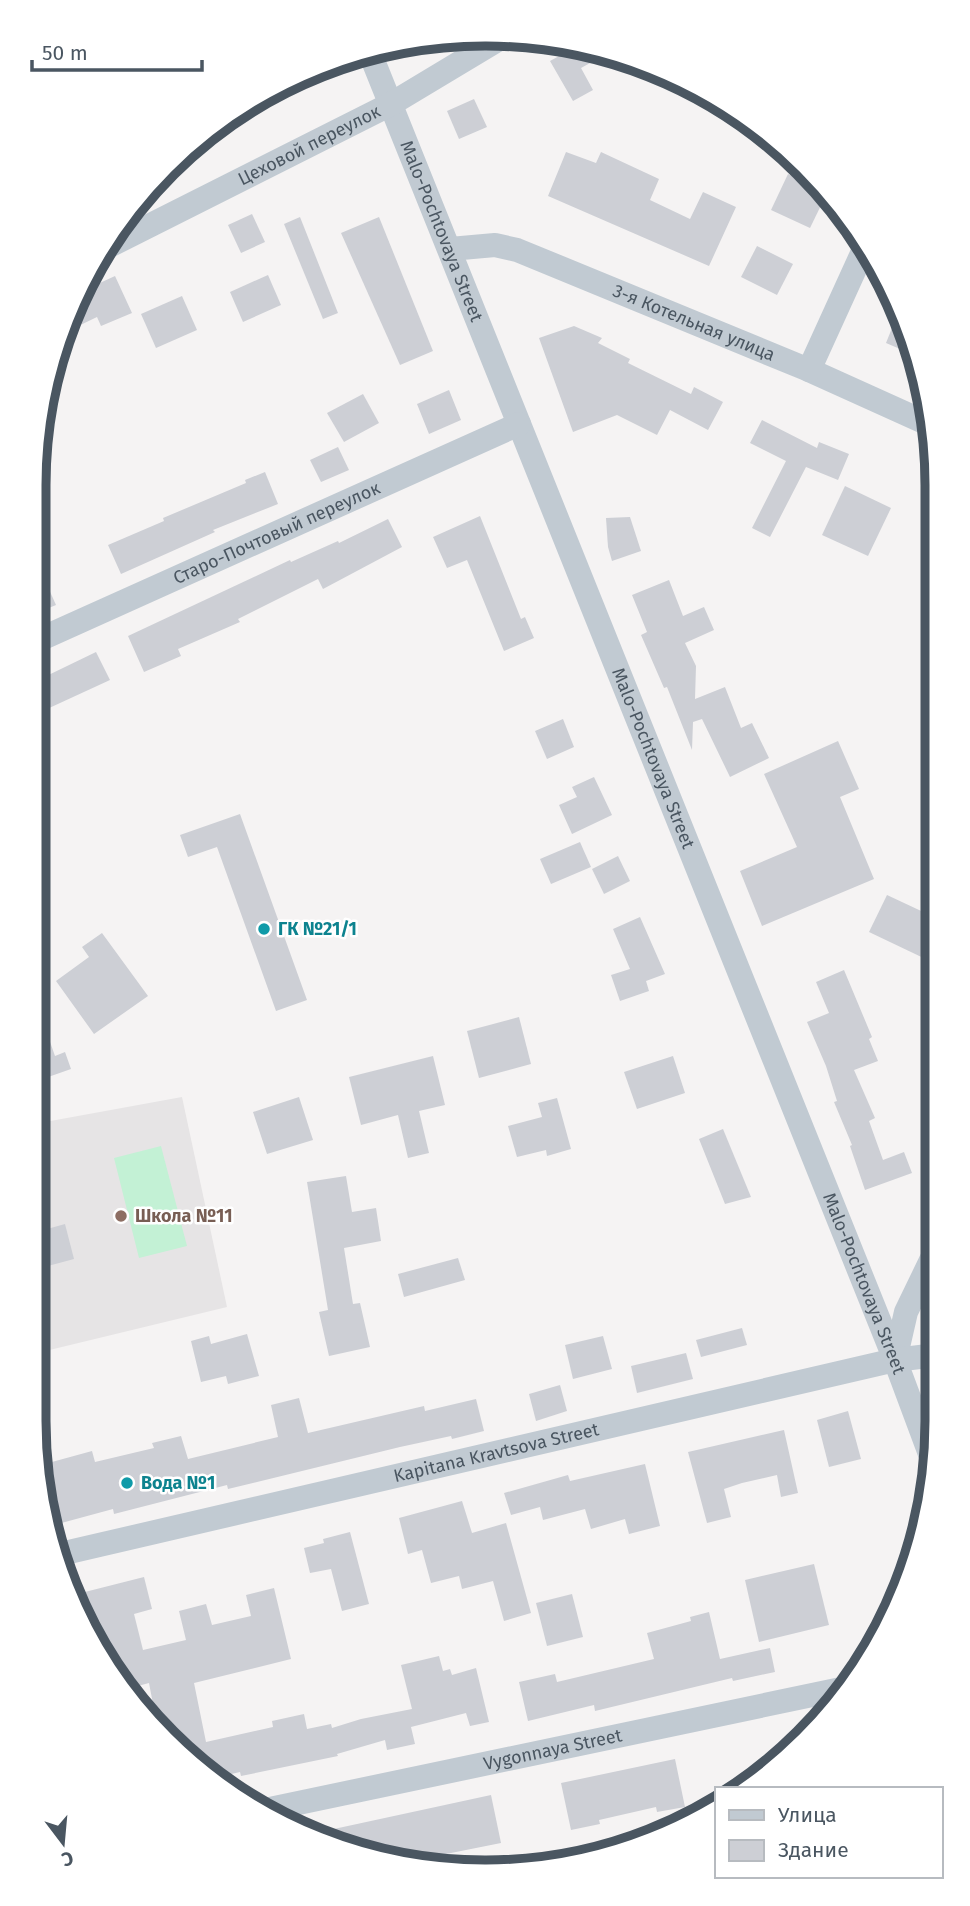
<svg xmlns="http://www.w3.org/2000/svg" width="970" height="1906" viewBox="0 0 970 1906" font-family="'Fira Sans',sans-serif">
<style>
.education{fill:#e6e4e5}
.green{fill:#c3f1d5}
.building{fill:#cdcfd5}
.lines{fill:none;stroke-linecap:round;stroke-linejoin:round}
.minor{stroke:#c1cad2;stroke-width:24}
.culture-dot{fill:#0f9aa8;stroke:#fff;stroke-width:2.5}
.education-dot{fill:#8d6e63;stroke:#fff;stroke-width:2.5}
.labels{text-anchor:middle;stroke-width:5;stroke-linejoin:round;paint-order:stroke}
.street-label{font-size:18px;fill:#4a5661;stroke:#fff}
.culture-label{font-size:18px;font-weight:bold;fill:#0d838f;stroke:#fff;text-anchor:start}
.education-label{font-size:18px;font-weight:bold;fill:#785e54;stroke:#fff;text-anchor:start}
.rim{fill:none;stroke:#4a5661;stroke-width:9}
</style>
<rect width="100%" height="100%" fill="#f5f3f3"/>
<path class="education" d="M182,1097l45,210 -194,47 1,-230z"/>
<path class="green" d="M161,1146l26,100 -48,12 -25,-100z"/>
<g class="building">
<path d="M570,50l31,7 -20,11 12,22 -20,11 -23,-40z"/>
<path d="M474,99l13,28 -28,12 -12,-28z"/>
<path d="M566,152l30,11 5,-11 58,27 -9,21 40,19 13,-27 33,15 -27,59 -161,-70z"/>
<path d="M788,174l39,19 -17,35 -39,-18z"/>
<path d="M252,214l13,28 -24,11 -13,-28z"/>
<path d="M300,217l38,96 -15,6 -39,-95z"/>
<path d="M379,217l54,134 -33,14 -59,-132z"/>
<path d="M757,246l36,18 -16,31 -36,-18z"/>
<path d="M268,275l13,30 -38,17 -13,-30z"/>
<path d="M115,276l17,37 -31,13 -4,-9 -29,14 10,-38z"/>
<path d="M182,296l15,34 -41,18 -15,-34z"/>
<path d="M900,308l3,4 11,43 -28,-12z"/>
<path d="M574,326l28,12 -4,5 32,16 -2,4 63,31 3,-7 29,15 -15,28 -38,-20 -13,25 -40,-20 -44,17 -34,-94z"/>
<path d="M449,390l12,30 -32,14 -12,-30z"/>
<path d="M363,394l16,29 -35,19 -17,-29z"/>
<path d="M762,420l55,28 2,-6 30,12 -11,26 -32,-13 -36,70 -18,-9 34,-67 -36,-18z"/>
<path d="M338,447l11,23 -28,12 -11,-22z"/>
<path d="M265,472l13,32 -65,26 2,2 -94,42 -13,-29 56,-24 -1,-3 83,-35 -1,-3z"/>
<path d="M845,486l46,22 -23,48 -46,-21z"/>
<path d="M480,516l41,103 4,-2 9,21 -30,13 -37,-91 -20,8 -14,-31z"/>
<path d="M630,517l11,34 -29,10 -4,-14 -2,-29z"/>
<path d="M388,519l14,28 -79,42 -5,-10 -80,40 2,3 -62,27 3,7 -37,16 -16,-36 162,-76 1,2 47,-21 1,2z"/>
<path d="M34,556l22,49 -22,9z"/>
<path d="M669,580l14,36 21,-9 10,23 -29,13 11,23 -1,33 30,-12 16,41 11,-5 17,35 -39,19 -28,-58 -9,3 -1,28 -25,-63 -3,1 -23,-53 6,-3 -15,-37z"/>
<path d="M96,652l14,28 -76,35v-33z"/>
<path d="M563,719l11,28 -27,12 -12,-28z"/>
<path d="M838,741l21,48 -19,8 34,82 -112,47 -22,-55 57,-24 -33,-73z"/>
<path d="M594,777l18,38 -40,19 -13,-29 18,-8 -5,-10z"/>
<path d="M240,814l67,186 -31,11 -59,-164 -29,10 -8,-22z"/>
<path d="M580,842l11,25 -40,17 -11,-25z"/>
<path d="M618,856l12,25 -26,13 -12,-25z"/>
<path d="M887,895l47,22v46l-65,-31z"/>
<path d="M640,917l25,57 -19,7 3,10 -29,10 -9,-26 19,-6 -17,-40z"/>
<path d="M102,933l46,63 -54,38 -38,-53 33,-24 -7,-10z"/>
<path d="M844,970l28,67 -3,2 9,22 -24,9 21,48 -6,3 14,39 21,-8 8,21 -47,17 -15,-44 2,-1 -18,-43 3,-1 -11,-35 -19,-44 22,-9 -13,-31z"/>
<path d="M36,1002l19,54 10,-4 6,17 -37,13v-79z"/>
<path d="M519,1017l12,47 -52,14 -12,-47z"/>
<path d="M433,1056l12,49 -26,6 10,42 -21,5 -10,-43 -37,10 -12,-48z"/>
<path d="M673,1056l12,37 -48,16 -13,-37z"/>
<path d="M299,1097l14,43 -46,14 -14,-42z"/>
<path d="M557,1098l14,51 -24,7 -1,-6 -29,7 -9,-31 34,-9 -4,-14z"/>
<path d="M723,1129l28,68 -26,7 -26,-65z"/>
<path d="M346,1176l6,36 24,-4 5,33 -37,7 9,56 7,-1 10,44 -41,9 -10,-44 9,-2 -21,-128z"/>
<path d="M65,1224l9,35 -41,11v-37z"/>
<path d="M458,1258l7,22 -61,17 -6,-23z"/>
<path d="M742,1328l5,17 -46,12 -5,-17z"/>
<path d="M247,1334l12,42 -31,8 -2,-8 -25,6 -10,-41 18,-5 2,8z"/>
<path d="M603,1336l9,33 -39,10 -8,-34z"/>
<path d="M686,1353l7,26 -56,14 -6,-27z"/>
<path d="M560,1385l7,26 -31,10 -7,-27z"/>
<path d="M299,1398l9,35 116,-27 1,5 51,-12 8,32 -32,8 -1,-3 -51,11 -172,42 -1,-4 -113,29 -1,-5 -59,16 -13,-60 51,-14 3,11 59,-14 -2,-5 29,-7 7,23 90,-22 -7,-32z"/>
<path d="M848,1411l13,48 -32,8 -12,-47z"/>
<path d="M784,1430l14,63 -17,4 -4,-22 -35,8 -18,6 7,28 -24,6 -19,-71z"/>
<path d="M645,1464l15,62 -31,8 -4,-15 -34,10 -6,-20 -42,11 -3,-13 -29,8 -7,-22 64,-18 2,6z"/>
<path d="M462,1501l10,32 34,-10 25,90 -27,8 -11,-40 -31,8 -3,-13 -28,7 -9,-33 -14,4 -9,-36z"/>
<path d="M350,1532l19,72 -27,7 -11,-42 -21,4 -6,-25 20,-5 -1,-4z"/>
<path d="M814,1564l15,61 -70,17 -14,-62z"/>
<path d="M144,1577l8,32 -18,5 9,36 43,-10 -7,-29 27,-7 6,21 39,-9 -5,-21 28,-7 17,71 -97,24 12,59 67,-15 -1,-6 32,-7 3,15 24,-5 1,4 29,-9 51,-10 -11,-44 38,-9 4,15 7,-2 2,6 24,-7 13,54 -19,4 -4,-13 -55,14 4,17 -28,6 -2,-10 -48,14 1,2 -97,20 -1,-4 -26,6 -57,-53 -8,-42 -26,7 -50,-95z"/>
<path d="M572,1594l11,43 -36,9 -11,-43z"/>
<path d="M709,1612l11,47 50,-11 5,24 -42,9 -1,-3 -137,33 -1,-6 -66,16 -9,-39 36,-8 2,8 97,-23 -7,-26 44,-12 -1,-4z"/>
<path d="M675,1759l10,48 -28,5 -1,-5 -57,13 1,4 -29,6 -10,-47z"/>
<path d="M491,1795l10,48 -105,21 -76,-32z"/>
</g>
<g class="lines">
<g class="minor">
<path id="s1" d="M370,53l525,1307 38,102"/>
<path id="s2" d="M111,245l280,-141 113,-68"/>
<path id="s3" d="M450,249l45,-4 22,5 292,120 124,56"/>
<path d="M809,370l56,-123"/>
<path id="s4" d="M34,642l485,-218"/>
<path d="M895,1360l11,-48 29,-60"/>
<path id="s5" d="M56,1555l839,-195 41,-5"/>
<path id="s6" d="M265,1810l576,-121"/>
</g>
</g>
<g class="culture-dot">
<circle cx="264" cy="929" r="7"/>
<circle cx="127" cy="1483" r="7"/>
</g>
<circle class="education-dot" cx="121" cy="1216" r="7"/>
<g class="labels">
<g class="street-label">
<text dy="6" stroke="none"><textPath href="#s2" startOffset="222">Цеховой переулок</textPath></text>
<text dy="6" stroke="none"><textPath href="#s1" startOffset="192">Malo-Pochtovaya Street</textPath></text>
<text dy="6" stroke="none"><textPath href="#s3" startOffset="259">3-я Котельная улица</textPath></text>
<text dy="6" stroke="none"><textPath href="#s4" startOffset="266">Старо-Почтовый переулок</textPath></text>
<text dy="6" stroke="none"><textPath href="#s1" startOffset="760">Malo-Pochtovaya Street</textPath></text>
<text dy="6" stroke="none"><textPath href="#s1" startOffset="1326">Malo-Pochtovaya Street</textPath></text>
<text dy="6" stroke="none"><textPath href="#s5" startOffset="452">Kapitana Kravtsova Street</textPath></text>
<text dy="6" stroke="none"><textPath href="#s6" startOffset="294">Vygonnaya Street</textPath></text>
</g>
<g class="culture-label">
<text x="278" y="935">ГК №21/1</text>
<text x="141" y="1489">Вода №1</text>
</g>
<g class="education-label">
<text x="135" y="1222">Школа №11</text>
</g>
</g>
<path d="M0 0H970V1906H0ZM485 46H486A439 439 0 0 1 925 485V1421A439 439 0 0 1 486 1860H485A439 439 0 0 1 46 1421V485A439 439 0 0 1 485 46Z" fill="#fff" fill-rule="evenodd"/>
<path class="rim" d="M485 46H486A439 439 0 0 1 925 485V1421A439 439 0 0 1 486 1860H485A439 439 0 0 1 46 1421V485A439 439 0 0 1 485 46Z"/>
<rect x="715" y="1787" width="228" height="91" fill="#ffffff" stroke="#b7bbc0" stroke-width="2"/>
<rect x="729" y="1810" width="35" height="10" fill="#c1cad2" stroke="#b7bbc0" stroke-width="2"/>
<text x="778" y="1822" font-size="21" fill="#4a5661">Улица</text>
<rect x="729" y="1840" width="35" height="21" fill="#cdcfd5" stroke="#b7bbc0" stroke-width="2"/>
<text x="778" y="1857" font-size="21" fill="#4a5661">Здание</text>
<g transform="translate(63 1843) rotate(164)" stroke="#ffffff" stroke-width="5" paint-order="stroke">
<path d="M0-5L12 26L0 18L-12 26Z" fill="#4a5661"/>
<text y="-10" font-size="19" font-weight="bold" text-anchor="middle" fill="#4a5661">С</text>
</g>
<path d="M32 60v10h170v-10" fill="none" stroke="#4a5661" stroke-width="3.5"/>
<text x="42" y="60" font-size="21" fill="#4a5661" stroke="#ffffff" stroke-width="5" paint-order="stroke">50 m</text>
</svg>
